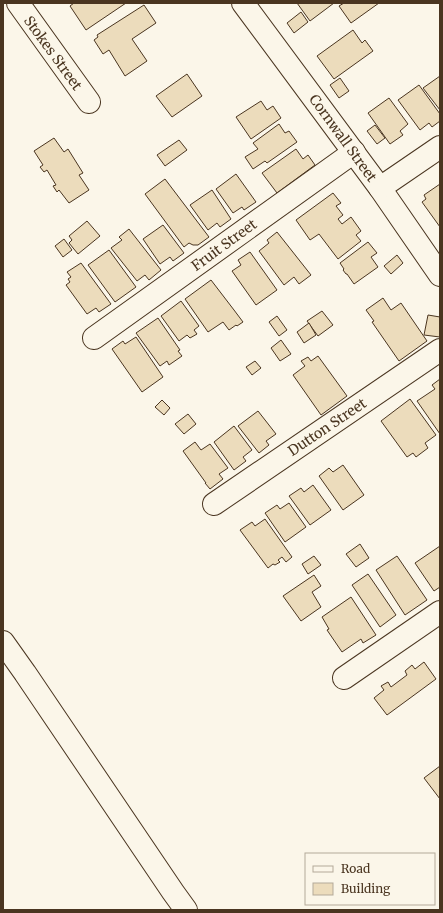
<svg xmlns="http://www.w3.org/2000/svg" width="443" height="913" viewBox="0 0 443 913" font-family="Merriweather,serif">
<style>
.building{fill:#ecdcbc;stroke:#4a3520}
.lines{fill:none;stroke-linecap:round;stroke-linejoin:round}
.minor-casing{stroke:#4a3520;stroke-width:24}
.minor{stroke:#fbf6e9;stroke-width:22}
.labels{text-anchor:middle;stroke-width:3;stroke-linejoin:round;paint-order:stroke}
.street-label{font-size:14px;fill:#4a3520;stroke:#fbf6e9}
</style>
<rect width="100%" height="100%" fill="#fbf6e9"/>
<g class="building">
<path d="M74,3h52l-40,27 -16,-24z"/>
<path d="M297,3h37l-24,18z"/>
<path d="M344,3h35l-28,20 -12,-17z"/>
<path d="M144,5l12,18 -24,16 15,22 -22,15 -16,-26 -6,4 -9,-14 4,-3 -1,-2z"/>
<path d="M301,12l7,10 -14,11 -7,-10z"/>
<path d="M353,30l9,13 3,-3 8,11 -39,28 -17,-23z"/>
<path d="M187,74l15,22 -30,21 -16,-21z"/>
<path d="M440,76v34l-17,-22z"/>
<path d="M340,78l9,13 -10,7 -9,-13z"/>
<path d="M419,85l21,29v7l-8,6 -3,-4 -9,7 -22,-30z"/>
<path d="M389,98l19,26 -8,7 3,4 -13,9 -22,-31z"/>
<path d="M261,101l6,9 6,-4 8,12 -30,21 -15,-22z"/>
<path d="M279,124l6,9 4,-2 8,11 -30,21 -2,-2 -12,8 -8,-12 13,-8 -5,-6z"/>
<path d="M375,125l10,13 -8,6 -10,-13z"/>
<path d="M54,138l10,14 4,-3 15,24 -4,2 10,15 -20,13 -10,-13 -2,2 -4,-6 3,-1 -9,-15 -3,2 -4,-5 3,-2 -9,-14z"/>
<path d="M179,140l8,10 -22,16 -8,-11z"/>
<path d="M296,149l7,10 5,-4 7,10 -38,28 -15,-20z"/>
<path d="M236,174l20,28 -12,8 -2,-3 -9,6 -17,-24z"/>
<path d="M165,179l44,58 -11,8h-5l-4,-2 -5,4 -39,-53z"/>
<path d="M440,184v43l-18,-25 4,-3 -2,-4z"/>
<path d="M212,190l19,29 -11,8 -3,-4 -9,7 -18,-25z"/>
<path d="M333,193l8,10 -5,3 7,9 -5,4 4,5 9,-7 10,14 -5,4 5,6 -23,18 -19,-25 -9,6 -14,-20z"/>
<path d="M87,221l13,15 -22,18 -9,-11 3,-3 -3,-4z"/>
<path d="M163,225l21,28 -11,8 -3,-4 -10,7 -17,-25z"/>
<path d="M129,229l32,41 -12,10 -4,-5 -8,6 -26,-33 11,-8 -3,-3z"/>
<path d="M277,232l34,43 -12,9 -5,-7 -10,8 -25,-34 10,-8 -2,-3z"/>
<path d="M64,239l8,11 -9,7 -8,-11z"/>
<path d="M368,242l9,11 -6,4 7,10 -24,17 -7,-10h-1l-3,-4 1,-1 -4,-6z"/>
<path d="M109,250l27,37 -21,15 -27,-37z"/>
<path d="M250,252l27,38 -21,15 -24,-34 9,-6 -3,-5z"/>
<path d="M397,255l6,8 -12,11 -7,-8z"/>
<path d="M81,263l30,41 -12,8 -3,-4 -9,6 -21,-29 4,-3 -2,-3 3,-2 -4,-5z"/>
<path d="M211,280l23,30 9,12 -6,4 -1,-1 -7,5 -6,-8 -15,10 -23,-33z"/>
<path d="M383,298l8,12 10,-7 26,38 -28,20 -27,-39 2,-1 -8,-11z"/>
<path d="M181,301l18,25 -5,4 3,4 -7,4 -3,-3 -8,6 -18,-25z"/>
<path d="M322,311l11,14 -15,11 -11,-15z"/>
<path d="M428,315l12,2v20l-16,-2z"/>
<path d="M277,316l10,14 -8,6 -10,-14z"/>
<path d="M158,318l22,32 -2,1 4,5 -13,9 -2,-4 -7,5 -24,-33z"/>
<path d="M309,323l7,12 -12,8 -7,-11z"/>
<path d="M136,337l27,40 -21,15 -30,-43 11,-8 2,3z"/>
<path d="M281,340l10,14 -11,7 -9,-13z"/>
<path d="M318,356l29,40 -26,19 -28,-40 12,-9 -4,-5 7,-4 3,4z"/>
<path d="M255,361l6,7 -9,7 -6,-8z"/>
<path d="M440,379v55l-23,-33 18,-12 -3,-4z"/>
<path d="M410,399l26,36 -11,8 3,5 -12,9 -3,-4 -6,4 -26,-36z"/>
<path d="M162,400l8,8 -6,7 -9,-8z"/>
<path d="M258,411l18,23 -10,7 3,4 -10,8 -21,-27z"/>
<path d="M188,414l8,10 -12,10 -9,-10z"/>
<path d="M234,426l18,24 -9,7 3,4 -12,9 -20,-28z"/>
<path d="M195,442l6,8 9,-6 18,24 -9,6 4,5 -13,10 -5,-6h1l-23,-32z"/>
<path d="M343,465l21,30 -21,15 -24,-34 10,-8 4,4z"/>
<path d="M313,485l18,25 -21,15 -21,-29 12,-8 3,4z"/>
<path d="M289,503l17,24 -21,15 -20,-29 12,-8 3,4z"/>
<path d="M265,519l27,38 -6,5 -4,-5 -4,3 2,2 -5,3 -2,-1 -5,4 -28,-38 12,-8 3,4z"/>
<path d="M360,544l9,14 -13,9 -10,-13z"/>
<path d="M440,546v41l-6,4 -19,-28z"/>
<path d="M314,556l7,9 -13,9 -6,-10z"/>
<path d="M397,556l30,44 -22,15 -29,-45z"/>
<path d="M368,574l28,41 -16,12 -28,-42z"/>
<path d="M314,575l7,11 -9,6 9,15 -20,14 -18,-25z"/>
<path d="M351,597l25,38 -13,8 -2,-4 -19,13 -15,-22 2,-1 -7,-12z"/>
<path d="M424,662l12,17 -49,36 -13,-17 10,-8 -3,-4 7,-4 3,5 16,-12 -2,-4 7,-6 3,4z"/>
<path d="M440,766v33l-16,-21z"/>
</g>
<g class="lines">
<g class="minor-casing">
<g id="minor">
<path d="M18,3l71,99"/>
<path d="M243,3l137,185 60,87"/>
<path d="M380,188l60,-41"/>
<path d="M94,338l260,-186"/>
<path d="M214,504l226,-154"/>
<path d="M3,642l22,31 148,219 13,18"/>
<path d="M344,678l96,-66"/>
</g>
</g>
<use href="#minor" class="minor"/>
</g>
<g class="labels">
<g class="street-label">
<text transform="translate(53 53) rotate(54)" y="5">Stokes Street</text>
<text transform="translate(343 138) rotate(54)" y="5">Cornwall Street</text>
<text transform="translate(224 245) rotate(-36)" y="5">Fruit Street</text>
<text transform="translate(327 427) rotate(-34)" y="5">Dutton Street</text>
</g>
</g>
<rect width="443" height="913" fill="none" stroke="#4a3520" stroke-width="8"/>
<rect x="305" y="853" width="130" height="52" fill="#fbf6e9" stroke="#b4a999"/>
<rect x="313" y="866" width="20" height="6" fill="#fbf6e9" stroke="#b4a999"/>
<text x="341" y="873" font-size="12" fill="#4a3520">Road</text>
<rect x="313" y="883" width="20" height="12" fill="#ecdcbc" stroke="#b4a999"/>
<text x="341" y="893" font-size="12" fill="#4a3520">Building</text>
</svg>
